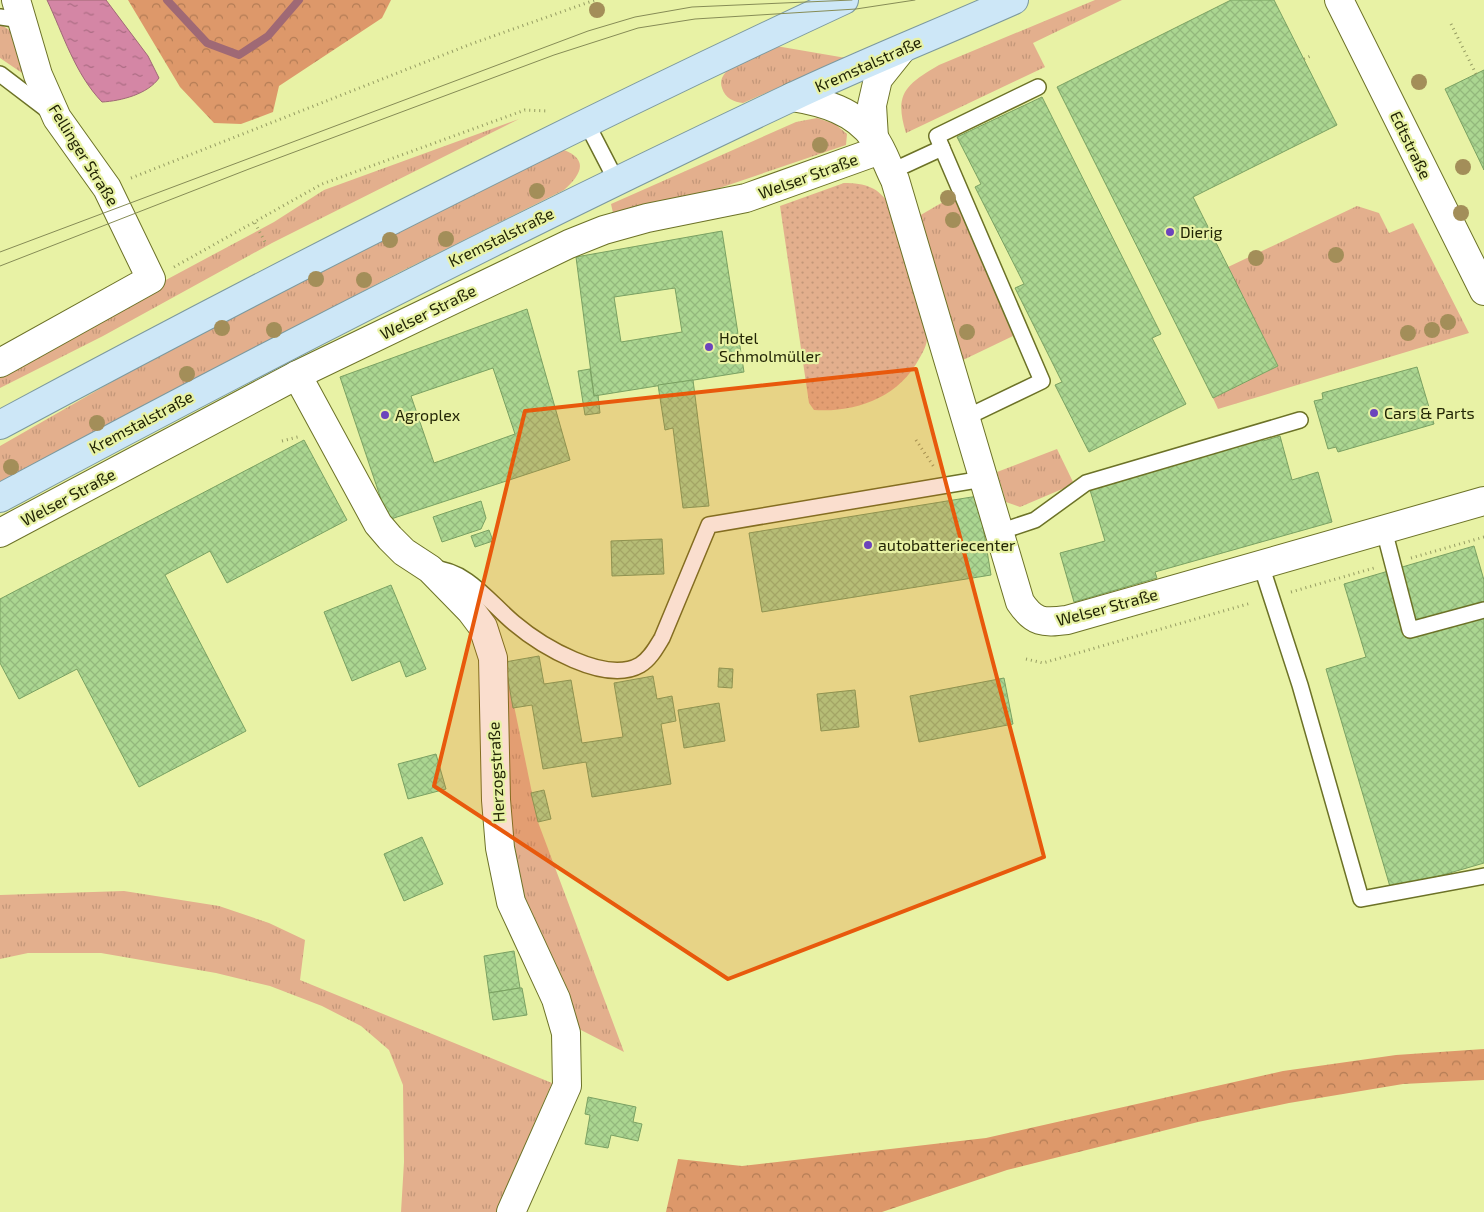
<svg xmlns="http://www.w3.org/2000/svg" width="1484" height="1212" viewBox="0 0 1484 1212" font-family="'Exo 2',sans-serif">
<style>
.grass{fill:url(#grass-tufts)}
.forest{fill:url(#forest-crowns)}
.park{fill:url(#park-dots)}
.water{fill:url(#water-ripples);stroke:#9f6975}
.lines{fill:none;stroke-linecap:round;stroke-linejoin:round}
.stream{stroke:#9f6975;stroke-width:8}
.building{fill:url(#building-cross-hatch);stroke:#7aa162;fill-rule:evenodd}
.service-casing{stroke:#6c7227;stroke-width:18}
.minor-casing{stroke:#6c7227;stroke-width:30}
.primary-casing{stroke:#7c999e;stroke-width:30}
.path{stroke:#959c62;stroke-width:3;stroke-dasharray:1 4;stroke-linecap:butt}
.service{stroke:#fff;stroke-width:15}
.minor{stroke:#fff;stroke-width:28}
.primary{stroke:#cde7f7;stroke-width:28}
.tram{stroke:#868c56;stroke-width:1}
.tree{fill:#a38e59}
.marked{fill:#e8590c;fill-opacity:0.2;stroke:#e8590c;stroke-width:4;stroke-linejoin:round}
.poi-dot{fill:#6c44bc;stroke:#e8f2a5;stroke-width:2}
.labels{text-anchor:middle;stroke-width:4.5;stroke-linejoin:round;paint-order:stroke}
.street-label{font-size:16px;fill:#222505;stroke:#e8f2a5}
.poi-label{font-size:16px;fill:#222505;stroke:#e8f2a5;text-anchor:start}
</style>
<defs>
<pattern id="grass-tufts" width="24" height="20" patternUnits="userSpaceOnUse" patternTransform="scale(1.25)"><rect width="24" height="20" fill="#e3af8d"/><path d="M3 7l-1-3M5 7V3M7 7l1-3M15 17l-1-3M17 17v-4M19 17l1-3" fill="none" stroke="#c29678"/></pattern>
<pattern id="forest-crowns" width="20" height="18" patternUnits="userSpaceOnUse" patternTransform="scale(1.25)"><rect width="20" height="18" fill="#dd986a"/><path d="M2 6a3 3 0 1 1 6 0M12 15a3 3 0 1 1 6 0" fill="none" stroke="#b37c55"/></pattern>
<pattern id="park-dots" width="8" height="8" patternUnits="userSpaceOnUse" patternTransform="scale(1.25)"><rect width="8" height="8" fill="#e3af8d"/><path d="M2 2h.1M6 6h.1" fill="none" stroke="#c29678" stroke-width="1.8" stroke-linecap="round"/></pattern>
<pattern id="water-ripples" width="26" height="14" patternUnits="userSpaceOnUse" patternTransform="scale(1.25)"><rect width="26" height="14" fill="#d486a5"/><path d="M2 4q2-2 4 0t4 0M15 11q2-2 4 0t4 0" fill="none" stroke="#ac6d84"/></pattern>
<pattern id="building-cross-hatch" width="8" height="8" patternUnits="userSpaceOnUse" patternTransform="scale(1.25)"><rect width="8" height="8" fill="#abd691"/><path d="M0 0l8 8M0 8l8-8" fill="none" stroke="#93b87c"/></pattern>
</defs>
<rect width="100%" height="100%" fill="#e8f2a5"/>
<g class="grass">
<path d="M1095,0h27l-89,43 12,24 -139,66c-12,-39 -1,-48 33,-68z"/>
<path d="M0,24l14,9 14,44 -28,-19z"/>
<path d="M776,46l70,12 -103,45c-9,-1 -18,-5 -21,-15 -8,-22 39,-35 54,-42z"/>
<path d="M817,118l18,6 12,10 -1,11 -144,49 -38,6 -51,13 -2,-9 185,-82z"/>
<path d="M519,119l-247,124 -169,93 -103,52v-19l274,-147 50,-32z"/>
<path d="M564,150c26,10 16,26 0,40l-170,85 -394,207v-36l171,-98 382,-197z"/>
<path d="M955,195l58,141 -50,24 -44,-144z"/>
<path d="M1357,206l22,7 10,20 24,-10 56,110 -251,76 -5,-11 65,-32 -50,-99z"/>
<path d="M1057,449l17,35 -54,23 -14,-5 -9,-30z"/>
<path d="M505,662l33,160 86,230 -47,-24 -50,-111 -22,-112z"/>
<path d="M124,891l95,15 50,17 36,17 -5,40 252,103 -56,129h-95l3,-50 -1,-77 -14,-35 -28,-24 -39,-20 -52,-20 -54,-13 -115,-20h-73l-28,6v-64z"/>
</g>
<g class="forest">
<path d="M128,0h263l-9,18 -103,68 -6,26 -32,12 -27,-1 -34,-36z"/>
<path d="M1484,1049v31l-81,4 -114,19 -91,19 -191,48 -125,42h-216l12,-53 64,7 244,-28 297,-67 113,-16z"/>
</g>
<path class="park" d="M844,183c21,0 35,4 46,23l37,125c1,12 -2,18 -8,28 -20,38 -63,54 -105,51l-5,-7 -29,-197z"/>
<path class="water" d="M47,0h59l42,56 11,22c-11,16 -38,23 -57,24 -27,-28 -39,-68 -55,-102z"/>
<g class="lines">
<path class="stream" d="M167,0l40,43 32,12 29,-19 31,-36"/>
</g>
<g class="building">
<path d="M1231,0h43l63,125 -144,72 85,169 -65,32 -156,-311z"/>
<path d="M1484,70v100l-39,-81z"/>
<path d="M1042,97l119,237 -9,4 34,66 -97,48 -34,-67 7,-3 -47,-94 9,-4 -49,-97 6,-3 -24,-47z"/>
<path d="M722,231l22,141 -150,24 -18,-139zM675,288l7,44 -61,10 -7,-45z"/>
<path d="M527,309l43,151 -182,60 -48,-143zM493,368l22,66 -81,29 -23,-67z"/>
<path d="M1417,367l17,57 -96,28 -2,-5 -8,2 -14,-48 9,-2 -1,-6z"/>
<path d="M590,369l4,27 4,-1 2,18 -15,2 -7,-44z"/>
<path d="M693,380l16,126 -26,2 -10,-80 -8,2 -7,-45z"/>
<path d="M1280,436l12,44 26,-8 14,50 -177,50 2,6 -83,24 -14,-49 45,-12 -15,-51 21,-6 -1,-3 152,-43 1,3z"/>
<path d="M304,440l43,80 -120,63 -17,-32 -45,24 81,156 -107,56 -62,-118 -58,30 -19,-36v-64z"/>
<path d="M978,496l13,79 -229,37 -13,-79z"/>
<path d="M481,501l5,17 -5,11 -39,13 -9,-25z"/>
<path d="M489,530l4,11 -18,6 -4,-11z"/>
<path d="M662,539l2,35 -52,2 -1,-35z"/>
<path d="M1474,546l10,34v283l-93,27 -65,-221 40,-12 -22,-73z"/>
<path d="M391,585l35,84 -20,8 -6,-16 -48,20 -28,-69z"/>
<path d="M539,656l5,28 27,-4 11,63 41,-6 -9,-54 39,-7 4,23 15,-3 4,25 -15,3 10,60 -79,13 -6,-35 -43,7 -11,-64 -19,3 -8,-46z"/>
<path d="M719,668l14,1 -1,19 -14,-1z"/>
<path d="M1004,678l9,46 -94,18 -9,-46z"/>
<path d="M855,690l4,37 -38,4 -4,-37z"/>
<path d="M719,703l6,38 -41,7 -6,-38z"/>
<path d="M436,754l10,35 -38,10 -10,-35z"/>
<path d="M544,790l7,29 -13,3 -7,-29z"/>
<path d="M422,837l21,47 -39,17 -20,-47z"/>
<path d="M514,951l6,37 -31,5 -5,-37z"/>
<path d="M520,988h2l5,27 -34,5 -4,-27z"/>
<path d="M588,1097l48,10 -3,15 9,2 -4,17 -27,-6 -3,13 -23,-4 5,-29 -5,-1z"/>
</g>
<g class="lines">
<g class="service-casing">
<g id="service">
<path d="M0,17l21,3"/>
<path d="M0,74l50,38"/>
<path d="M586,122l31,60"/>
<path d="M942,148l-5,-12 101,-49"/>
<path d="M890,172l52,-24 100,233 -77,37"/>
<path d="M1384,530l26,100 74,-20"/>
<path d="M999,532l36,-12 51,-37 214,-63"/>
<path d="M1261,565l39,120 61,214 123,-23"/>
<path d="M434,569c32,0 57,35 80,54 26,22 91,62 126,42 10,-6 16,-17 22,-27l47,-113 274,-46"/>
</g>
</g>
<g class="minor-casing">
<g id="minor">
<path d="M1339,0l145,291"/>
<path d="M792,97c31,5 63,14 82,41 9,12 14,29 21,42l125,422c14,21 23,21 47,18l417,-119"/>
<path d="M874,138l-2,-33 6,-26 24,-30"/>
<path d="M0,363l151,-84 -44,-91 -50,-70 -19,-43 -22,-75"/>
<path d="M297,375l81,149 12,14 14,14 26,17 41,42 12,16 10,31 3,142 4,48 11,54 45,97 10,34 1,53 -56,126"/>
<path d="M0,533l297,-158 272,-131 35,-14 43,-12 99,-20 134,-48"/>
</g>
</g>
<g class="primary-casing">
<g id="primary">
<path d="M0,425c277,-149 558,-292 844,-425"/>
<path d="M0,498c260,-140 523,-274 790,-400 74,-35 150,-65 224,-98"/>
</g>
</g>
<g class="path">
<path d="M1451,24l25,50"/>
<path d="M1304,59l9,-4"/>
<path d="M131,178l340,-134 124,-44"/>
<path d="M255,223l11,21"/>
<path d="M174,267l148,-83 203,-74 23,1"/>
<path d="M916,440l18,27"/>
<path d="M282,441l19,-5"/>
<path d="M1411,558l73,-21"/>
<path d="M1291,592l83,-24"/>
<path d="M1026,659l17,4 208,-60"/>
</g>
<use href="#service" class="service"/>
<use href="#minor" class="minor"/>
<use href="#primary" class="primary"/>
<g class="tram">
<path d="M0,252l588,-221 47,-14 57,-10 160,-7"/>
<path d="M0,266l249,-97 305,-114 84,-27 57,-9 161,-10 59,-9"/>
</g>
</g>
<g class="tree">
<circle cx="597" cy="10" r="8"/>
<circle cx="1419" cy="82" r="8"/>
<circle cx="820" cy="145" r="8"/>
<circle cx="1463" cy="167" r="8"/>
<circle cx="537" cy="191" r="8"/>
<circle cx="948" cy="198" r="8"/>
<circle cx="1461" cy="213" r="8"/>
<circle cx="953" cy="220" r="8"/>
<circle cx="446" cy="239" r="8"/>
<circle cx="390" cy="240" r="8"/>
<circle cx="1336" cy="255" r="8"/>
<circle cx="1256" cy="258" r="8"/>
<circle cx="316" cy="279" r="8"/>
<circle cx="364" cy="280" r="8"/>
<circle cx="1448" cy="322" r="8"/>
<circle cx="222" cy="328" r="8"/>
<circle cx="274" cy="330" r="8"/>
<circle cx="1432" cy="330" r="8"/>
<circle cx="967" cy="332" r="8"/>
<circle cx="1408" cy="333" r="8"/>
<circle cx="187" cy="374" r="8"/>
<circle cx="97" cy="423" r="8"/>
<circle cx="11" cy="467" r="8"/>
</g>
<path class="marked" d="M916,369l128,488 -316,122 -294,-193 91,-375z"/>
<g class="poi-dot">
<circle cx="1170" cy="232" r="5"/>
<circle cx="709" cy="347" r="5"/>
<circle cx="1374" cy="413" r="5"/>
<circle cx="385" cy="415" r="5"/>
<circle cx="868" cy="545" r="5"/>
</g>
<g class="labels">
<g class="street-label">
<text transform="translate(868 64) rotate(-24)" y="6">Kremstalstraße</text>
<text transform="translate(1411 145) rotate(64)" y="6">Edtstraße</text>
<text transform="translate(84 155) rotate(58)" y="6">Fellinger Straße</text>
<text transform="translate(808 176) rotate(-20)" y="6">Welser Straße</text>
<text transform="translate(501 237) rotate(-26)" y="6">Kremstalstraße</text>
<text transform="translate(428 312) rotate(-26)" y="6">Welser Straße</text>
<text transform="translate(141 422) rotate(-28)" y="6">Kremstalstraße</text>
<text transform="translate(68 497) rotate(-28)" y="6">Welser Straße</text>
<text transform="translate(1107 607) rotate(-15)" y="6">Welser Straße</text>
<text transform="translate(496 772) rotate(-93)" y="6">Herzogstraße</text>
</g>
<g class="poi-label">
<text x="1180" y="238">Dierig</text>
<text x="719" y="344">Hotel<tspan x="719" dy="18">Schmolmüller</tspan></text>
<text x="1384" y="419">Cars &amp; Parts</text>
<text x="395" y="421">Agroplex</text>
<text x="878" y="551">autobatteriecenter</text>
</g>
</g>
</svg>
